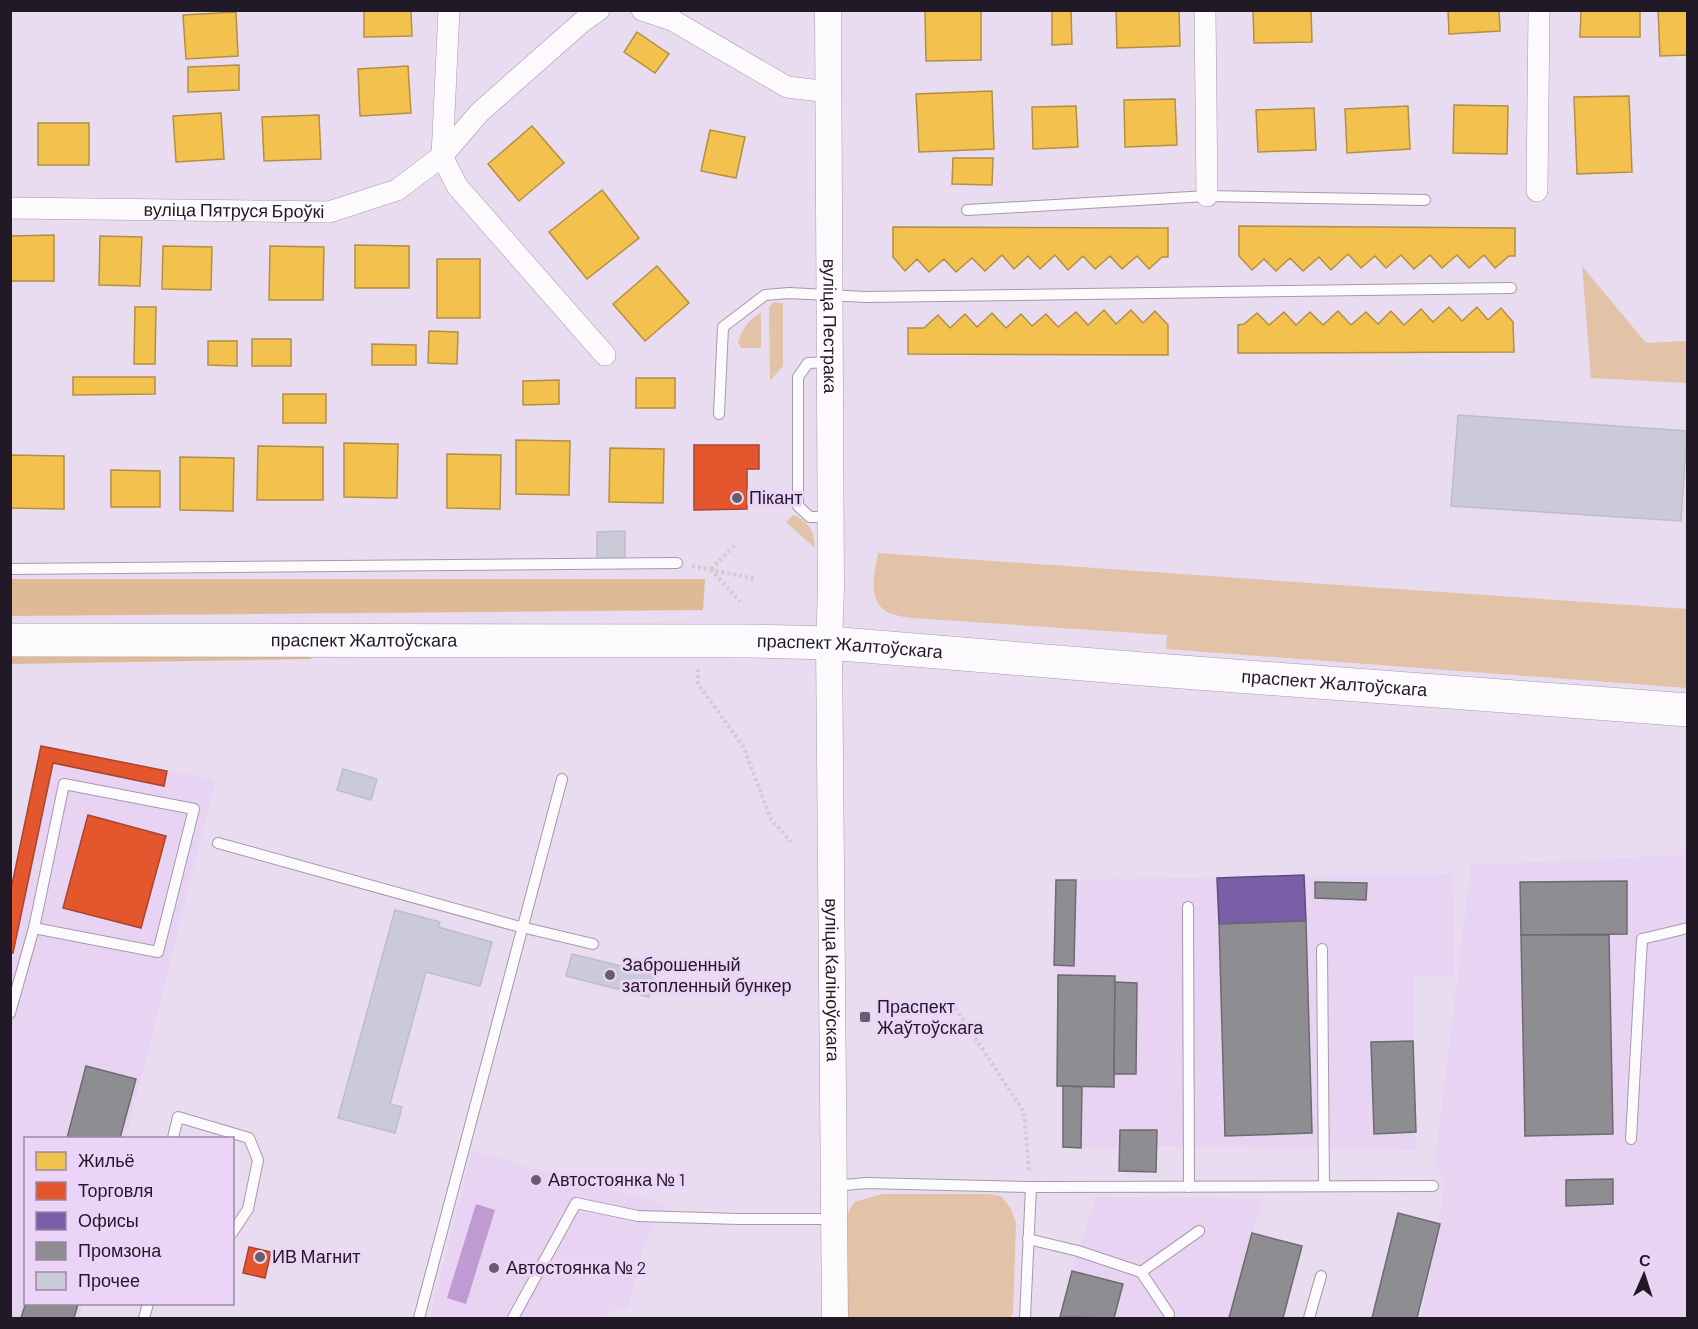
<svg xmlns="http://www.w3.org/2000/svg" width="1698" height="1329" viewBox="0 0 1698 1329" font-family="Barlow,sans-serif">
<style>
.built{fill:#e8d3f3}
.green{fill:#e2c3a8}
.forest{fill:#deba97}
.water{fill:#c09ad3}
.homes{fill:#f2c14e;stroke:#b48f42;stroke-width:1.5}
.shops{fill:#e4572e;stroke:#aa442c;stroke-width:1.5}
.offices{fill:#7b5ea7;stroke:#604980;stroke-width:1.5}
.industry{fill:#8d8d92;stroke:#6d6a72;stroke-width:1.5}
.building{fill:#cbcad9;stroke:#bdbccc;stroke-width:1.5}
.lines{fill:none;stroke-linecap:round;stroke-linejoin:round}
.service-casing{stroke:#a49aaa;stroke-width:12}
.minor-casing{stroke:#a49aaa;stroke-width:22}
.tertiary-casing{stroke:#a49aaa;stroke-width:27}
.primary-casing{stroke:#a49aaa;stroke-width:34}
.path{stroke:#d0ccd1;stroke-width:4;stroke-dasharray:3 3;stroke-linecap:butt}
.service{stroke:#fcfafd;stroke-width:10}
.minor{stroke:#fcfafd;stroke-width:21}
.tertiary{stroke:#fcfafd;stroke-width:26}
.primary{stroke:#fcfafd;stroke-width:33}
.poi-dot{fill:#685d6d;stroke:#ecd4f8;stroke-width:2}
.labels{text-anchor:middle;stroke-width:6;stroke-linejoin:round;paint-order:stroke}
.street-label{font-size:18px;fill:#221926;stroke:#ecd4f8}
.poi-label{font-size:18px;fill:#221926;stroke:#ecd4f8;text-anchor:start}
</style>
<rect width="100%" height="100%" fill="#e9dcf0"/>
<g class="built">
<path d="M41,746l174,34 -89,358h-100v166h57l-4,14h-68l-1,-355 3,-9 -3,-1 1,-59z"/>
<path d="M1687,855v463h-266l24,-136 -10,-18 36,-299z"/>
<path d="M1452,874l3,102 -42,-1v66l3,109 -259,-4 -1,26 -37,-1 1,-23 -57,-1v-60l-6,-1 1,-111 -4,-10 2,-85z"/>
<path d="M472,1151l195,54 -22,36 -17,68 -11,-1 -13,8 -1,2h-173z"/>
<path d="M1096,1197l167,1 -34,120h-169l12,-47z"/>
</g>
<g class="green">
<path d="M1582,266l64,77 41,-2v42l-96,-5z"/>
<path d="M774,302l9,1v63l-13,15 -1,-74z"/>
<path d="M761,313v35h-20l-3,-6c5,-14 10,-22 23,-29z"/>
<path d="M794,515c16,8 20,16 21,33l-29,-26z"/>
<path d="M878,553l809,56v79l-521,-39 1,-14 -256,-17c-6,-1 -13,-2 -19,-4 -26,-9 -18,-40 -14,-61z"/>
<path d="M882,1194h106l13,2 10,13 5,14 -3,90 -3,5h-164v-101l8,-15z"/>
</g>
<g class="forest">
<path d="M11,579h694l-2,31 -692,6z"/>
<path d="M312,650l-1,9 -300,5 -1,-11z"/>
</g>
<path class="water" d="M476,1204l19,6 -29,94 -19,-6z"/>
<g class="homes">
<path d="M364,10h47l1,26 -48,1z"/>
<path d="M1052,10h19l1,34 -20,1z"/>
<path d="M1116,10h63l1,36 -63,2z"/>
<path d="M1253,10h58l1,32 -58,1z"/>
<path d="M1448,10h51l1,21 -51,3z"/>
<path d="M1581,10h59v27h-60z"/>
<path d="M1658,10h30v45l-28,1z"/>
<path d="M925,11h56v49l-55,1z"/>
<path d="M236,12l2,44 -52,3 -3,-44z"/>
<path d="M637,32l32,22 -14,19 -31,-21z"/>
<path d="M239,65v25l-51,2v-25z"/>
<path d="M408,66l3,47 -51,3 -2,-47z"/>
<path d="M992,91l2,58 -75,3 -3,-58z"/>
<path d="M1629,96l3,76 -55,2 -3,-77z"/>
<path d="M1175,99l2,46 -52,2 -1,-47z"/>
<path d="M1454,105l54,1 -1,48 -54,-1z"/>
<path d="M1076,106l2,41 -45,2 -1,-42z"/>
<path d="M1408,106l2,43 -63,4 -2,-44z"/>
<path d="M1314,108l2,42 -58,2 -2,-42z"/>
<path d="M221,113l3,46 -48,3 -3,-46z"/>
<path d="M319,115l2,44 -57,2 -2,-44z"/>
<rect x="38" y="123" width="51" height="42"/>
<path d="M532,126l32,37 -45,38 -31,-37z"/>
<path d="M710,130l35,7 -9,41 -35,-7z"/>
<path d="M953,158h40l-1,27 -40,-1z"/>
<path d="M602,190l37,48 -52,41 -38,-47z"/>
<path d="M1239,226l276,2v28h-6l-14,12 -11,-13 -15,13 -12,-13 -15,13 -12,-13 -16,14 -13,-14 -15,13 -11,-12 -14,12 -13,-14 -17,16 -12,-13 -16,14 -13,-13 -14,13 -12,-12 -12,11 -13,-14z"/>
<path d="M893,227l275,1v29h-6l-13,12 -12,-13 -15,13 -12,-13 -15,13 -12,-13 -15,14 -13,-15 -15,14 -12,-13 -14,13 -12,-14 -17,16 -13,-13 -16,14 -12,-13 -15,13 -12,-13 -12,12 -12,-14z"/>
<path d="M54,235v46h-44v-45z"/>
<path d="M100,236l42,1 -2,49 -41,-1z"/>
<path d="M355,245l54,1v42h-54z"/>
<path d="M163,246l49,1 -1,43 -49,-1z"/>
<path d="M270,246l54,1 -1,53h-54z"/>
<rect x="437" y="259" width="43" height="59"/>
<path d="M657,266l32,37 -44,38 -32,-37z"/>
<path d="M135,307h21l-1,57h-21z"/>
<path d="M1449,307l13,14 15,-14 11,13 13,-12 12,14 1,30 -276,1v-28l6,-1 13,-11 12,12 15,-13 12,13 14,-13 13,13 15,-14 13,14 15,-13 12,12 13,-13 13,14 17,-16 12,13z"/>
<path d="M1104,310l12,14 15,-14 12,13 12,-12 13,14v30l-260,-1v-26h16l14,-13 12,13 15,-14 12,13 15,-14 14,15 15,-14 11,12 14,-12 12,13 18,-15 12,13z"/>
<path d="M429,331l29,1 -1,32 -29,-1z"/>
<rect x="252" y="339" width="39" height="27"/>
<path d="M208,341h29v25l-29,-1z"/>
<path d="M372,344l44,1v20h-44z"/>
<path d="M73,377h82v17l-82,1z"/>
<rect x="636" y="378" width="39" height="30"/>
<path d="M559,380v24l-36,1v-24z"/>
<rect x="283" y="394" width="43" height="29"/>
<path d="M516,440l54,1 -1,54 -53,-1z"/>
<path d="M344,443l54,1 -1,54 -53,-1z"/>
<path d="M258,446l65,1v53h-66z"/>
<path d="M610,448l54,1 -1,54 -54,-1z"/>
<path d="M447,454l54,1 -1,54 -53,-1z"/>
<path d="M11,455l53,1v53l-54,-1z"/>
<path d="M180,457l54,1 -1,53 -53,-1z"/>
<path d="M111,470l49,1v36h-49z"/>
</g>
<g class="shops">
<path d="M694,445h65v24h-12v40l-53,1z"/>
<path d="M41,746l126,25 -3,15 -111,-23 -40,190h-3v-59z"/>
<path d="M88,815l78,21 -25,92 -78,-20z"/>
<path d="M249,1247l22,5 -6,26 -22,-5z"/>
</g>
<path class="offices" d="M1304,875l2,46 -87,3 -2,-46z"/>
<g class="industry">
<path d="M1056,880h20l-2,86 -20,-1z"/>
<path d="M1627,881v53l-106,1 -1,-53z"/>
<path d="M1315,882l52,1 -1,17 -51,-2z"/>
<path d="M1306,921l6,212 -87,3 -6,-212z"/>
<path d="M1521,935h88l4,199 -88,2z"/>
<path d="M1058,975l57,1 -1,111 -57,-1z"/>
<path d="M1115,982l22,1 -1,91h-22z"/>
<path d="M1413,1041l3,91 -42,2 -3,-92z"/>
<path d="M86,1066l50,13 -16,59h-53z"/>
<path d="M1063,1086l19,1 -1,61 -18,-1z"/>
<path d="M1120,1130h37l-1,42 -37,-1z"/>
<path d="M1613,1179v25l-47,2v-26z"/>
<path d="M1398,1213l42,11 -23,94h-45z"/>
<path d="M1252,1233l50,13 -19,72h-54z"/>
<path d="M1072,1271l51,13 -9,34 -54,-1z"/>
<path d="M26,1302v2h52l-4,14h-53z"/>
</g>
<g class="building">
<path d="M1458,415l229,16 -6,90 -230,-15z"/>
<path d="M625,531v29h-28v-28z"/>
<path d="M343,769l34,10 -6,21 -34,-10z"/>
<path d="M395,910l45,12 -2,5 54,15 -12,44 -54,-14 -36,132 12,3 -7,26 -57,-15z"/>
<path d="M572,954l82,20 -5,23 -83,-21z"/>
</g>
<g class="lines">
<g class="service-casing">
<g id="service">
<path d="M967,210l240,-14 218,4"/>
<path d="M830,362l-22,1 -10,14v129l12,11h21"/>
<path d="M719,414l4,-87 42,-32 24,-2 77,4 645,-9"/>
<path d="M10,569l667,-6"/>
<path d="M218,843l295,82 80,19"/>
<path d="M1188,907l1,280"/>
<path d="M1322,949l2,237"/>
<path d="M10,1013l24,-85 30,-144 130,25 -36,143 -124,-24"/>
<path d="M173,1138l5,-21 71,21 9,22 -10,49 -16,24"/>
<path d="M1631,1139l11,-200 46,-11"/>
<path d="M835,1186l31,-3 165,4 402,-1"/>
<path d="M1028,1239l50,12 63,21 28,42"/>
<path d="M1141,1272l58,-41"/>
<path d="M144,1318l4,-14"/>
<path d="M419,1318l143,-539"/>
<path d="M513,1318l63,-115 62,13 101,3h95"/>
<path d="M1025,1318l6,-131"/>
<path d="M1309,1318l12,-42"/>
</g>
</g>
<g class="minor-casing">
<g id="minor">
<path d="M449,10l-7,146 15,30 148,169"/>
<path d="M642,10l30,10 115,67 42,5"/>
<path d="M1205,10l2,186"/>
<path d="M1537,191l2,-181"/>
<path id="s1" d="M10,208l319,4 68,-22 45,-34 38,-44 102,-90 17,-12"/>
</g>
</g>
<g class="tertiary-casing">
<g id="tertiary">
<path id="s2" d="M828,10l3,579 -2,54 6,675"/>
</g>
</g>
<g class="primary-casing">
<g id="primary">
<path id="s3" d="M10,640l742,1 77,2 314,26 545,41"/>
</g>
</g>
<g class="path">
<path d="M692,566l64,13"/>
<path d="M711,569l29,33"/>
<path d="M711,569l25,-25"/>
<path d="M698,669v15l45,62 28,73 20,23"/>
<path d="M952,1003l72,109 5,60"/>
</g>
<use href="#service" class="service"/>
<use href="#minor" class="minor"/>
<use href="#tertiary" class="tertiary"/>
<use href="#primary" class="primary"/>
</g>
<g class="poi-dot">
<circle cx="737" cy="498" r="6"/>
<circle cx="610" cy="975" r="6"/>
<rect x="859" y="1011" width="12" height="12" rx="3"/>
<circle cx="536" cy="1180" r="6"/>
<circle cx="260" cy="1257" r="6"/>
<circle cx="494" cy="1268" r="6"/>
</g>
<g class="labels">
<g class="street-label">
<text dy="6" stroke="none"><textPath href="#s1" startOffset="224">вуліца Пятруся Броўкі</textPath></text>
<text dy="6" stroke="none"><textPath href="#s2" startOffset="316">вуліца Пестрака</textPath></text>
<text dy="6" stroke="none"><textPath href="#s3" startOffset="354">праспект Жалтоўскага</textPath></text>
<text dy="6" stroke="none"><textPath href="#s3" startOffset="840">праспект Жалтоўскага</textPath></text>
<text dy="6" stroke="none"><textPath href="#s3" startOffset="1326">праспект Жалтоўскага</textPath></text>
<text dy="6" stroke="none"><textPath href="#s2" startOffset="970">вуліца Каліноўскага</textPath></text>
</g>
<g class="poi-label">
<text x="749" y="504">Пікант</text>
<text x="622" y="971">Заброшенный<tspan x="622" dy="21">затопленный бункер</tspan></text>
<text x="877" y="1013">Праспект<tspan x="877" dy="21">Жаўтоўскага</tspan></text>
<text x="548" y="1186">Автостоянка № 1</text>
<text x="272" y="1263">ИВ Магнит</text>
<text x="506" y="1274">Автостоянка № 2</text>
</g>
</g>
<rect width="1698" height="1329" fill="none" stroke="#221926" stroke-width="24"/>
<rect x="24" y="1137" width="210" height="168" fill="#ecd4f8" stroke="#9b89a4" stroke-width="1.5"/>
<rect x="36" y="1152" width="30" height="18" fill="#f2c14e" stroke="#9b89a4" stroke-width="1.5"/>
<text x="78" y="1167" font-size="18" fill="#221926">Жильё</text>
<rect x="36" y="1182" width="30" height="18" fill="#e4572e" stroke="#9b89a4" stroke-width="1.5"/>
<text x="78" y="1197" font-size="18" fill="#221926">Торговля</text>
<rect x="36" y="1212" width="30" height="18" fill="#7b5ea7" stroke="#9b89a4" stroke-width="1.5"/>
<text x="78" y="1227" font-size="18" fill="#221926">Офисы</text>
<rect x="36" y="1242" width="30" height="18" fill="#8d8d92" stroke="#9b89a4" stroke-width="1.5"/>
<text x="78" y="1257" font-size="18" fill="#221926">Промзона</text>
<rect x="36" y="1272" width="30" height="18" fill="#cbcad9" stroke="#9b89a4" stroke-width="1.5"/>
<text x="78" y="1287" font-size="18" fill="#221926">Прочее</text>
<g transform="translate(1644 1275) rotate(3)" stroke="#ecd4f8" stroke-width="4.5" paint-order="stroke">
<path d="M0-4.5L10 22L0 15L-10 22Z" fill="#221926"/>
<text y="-9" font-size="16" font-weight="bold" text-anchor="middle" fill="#221926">С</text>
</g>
</svg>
